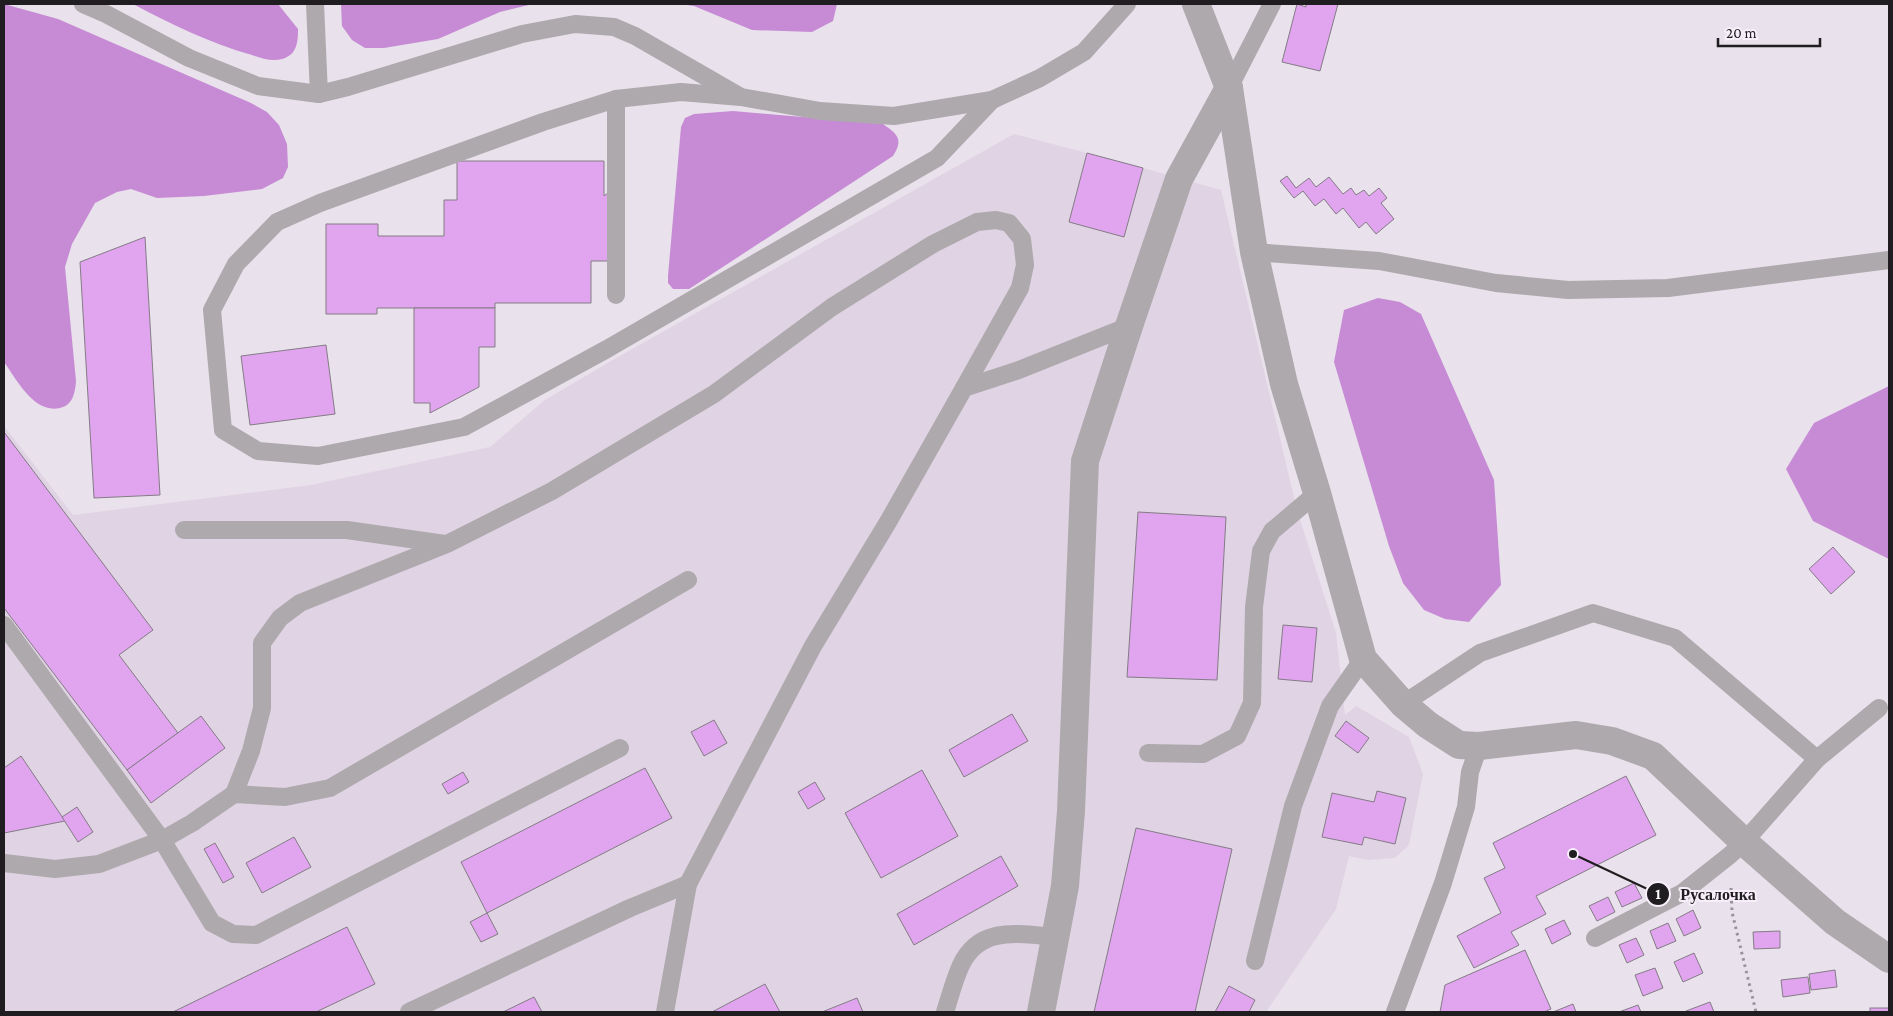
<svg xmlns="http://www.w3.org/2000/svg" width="1893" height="1016" viewBox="0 0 1893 1016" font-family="'Crimson Pro',serif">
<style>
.built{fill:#e0d3e3}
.forest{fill:#c68bd4}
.building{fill:#e1a5ef;stroke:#837c85}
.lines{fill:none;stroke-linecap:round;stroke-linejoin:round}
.path{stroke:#989299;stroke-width:3;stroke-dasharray:2.5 4;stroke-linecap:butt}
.lane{stroke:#ada9ad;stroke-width:18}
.street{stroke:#ada9ad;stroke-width:28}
.leader{fill:none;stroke:#201d20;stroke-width:2}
.callout-dot{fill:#201d20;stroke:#f7eff9;stroke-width:2}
.mark-label{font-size:15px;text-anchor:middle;font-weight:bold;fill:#fff}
.callout-label{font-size:16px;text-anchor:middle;font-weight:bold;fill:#201d20;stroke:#f7eff9;stroke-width:4;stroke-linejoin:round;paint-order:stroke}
</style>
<rect width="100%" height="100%" fill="#e9e1eb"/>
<path class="built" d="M1014,134l73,19 -18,69 55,15 19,-69 78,22 76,320 39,123 9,82 11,-9 53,31 14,37 -14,71 -14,13 -28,2 -18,-4 -13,53 -70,103h-1262v-586l69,89 238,-30 179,-38 55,-47 66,-39z"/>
<g class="forest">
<path d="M4,4l54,15 193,84 16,9 12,13 8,19 1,23 -5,11 -21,11 -58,7 -47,2 -26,-9 -14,3 -22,11 -23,41 -7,23 11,114c-1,12 -3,24 -16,27 -26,6 -43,-28 -56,-46z"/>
<path d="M133,4h145l20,25c0,13 -1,26 -16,30 -10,3 -21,-1 -30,-4 -43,-12 -81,-31 -119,-51z"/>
<path d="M341,4h192l-33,8 -62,27 -54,9h-19l-13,-8 -10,-14z"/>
<path d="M679,4h158l-4,17 -21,11 -60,-2 -58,-24z"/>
<path d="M733,111l150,13c14,10 21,15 10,32l-204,133h-16l-5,-6v-7l13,-149 4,-9 9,-4z"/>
<path d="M1378,298l22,4 21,12 73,166 7,105 -32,37 -24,-3 -21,-9 -21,-27 -14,-37 -55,-184 10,-52z"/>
<path d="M1889,386v173l-76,-38 -27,-52 28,-46z"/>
</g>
<g class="building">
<path d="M1297,4l9,3v-3h32l-18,67 -38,-9z"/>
<path d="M1087,153l56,15 -19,69 -55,-15z"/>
<path d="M457,161h147v35l4,-3v68h-17v42h-96v5h-118v6h-51v-90h52v12h66v-36h13z"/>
<path d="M1287,176l9,12 13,-10 7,9 13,-10 14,17 8,-6 5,7 8,-5 5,6 10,-8 8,10 -6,5 13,16 -18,15 -10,-12 -7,6 -16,-20 -7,6 -12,-15 -9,7 -12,-15 -9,7 -14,-17z"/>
<path d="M145,237l15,258 -66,3 -14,-236z"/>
<path d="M414,308h81v39h-16v40l-49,26v-10h-16z"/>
<path d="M326,345l9,69 -85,11 -9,-69z"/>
<path d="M4,432l149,198 -34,25 59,78 -51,37 -123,-162z"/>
<path d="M1138,512l88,5 -9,163 -90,-3z"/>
<path d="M1833,547l22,25 -24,22 -22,-25z"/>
<path d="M1283,625l34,3 -5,54 -34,-3z"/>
<path d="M1012,714l16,27 -64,36 -15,-27z"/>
<path d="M201,716l24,32 -74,55 -24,-33z"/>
<path d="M714,720l13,23 -23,13 -13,-24z"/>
<path d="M1346,721l23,17 -11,15 -23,-17z"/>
<path d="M21,756l44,65 -61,12v-65z"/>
<path d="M645,768l27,50 -185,95 -26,-51z"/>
<path d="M922,770l36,66 -77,42 -36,-65z"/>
<path d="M463,772l6,10 -21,12 -6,-10z"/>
<path d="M1626,776l30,59 -120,61 10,18 -35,18 8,13 -45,23 -17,-32 44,-23 -17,-35 21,-10 -12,-25z"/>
<path d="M815,782l10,17 -17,10 -10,-17z"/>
<path d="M1377,791l29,7 -11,46 -31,-7 -2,8 -40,-8 10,-44 42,9z"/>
<path d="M77,807l16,25 -15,10 -16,-25z"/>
<path d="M1136,828l96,21 -37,163h-101z"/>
<path d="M294,837l17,30 -49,26 -16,-30z"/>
<path d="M215,843l19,34 -11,6 -19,-34z"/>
<path d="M1001,856l17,30 -104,59 -17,-31z"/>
<path d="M1634,883l8,15 -20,9 -7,-15z"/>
<path d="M1608,897l7,15 -18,9 -8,-15z"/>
<path d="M1693,910l8,18 -17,8 -8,-17z"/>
<path d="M487,913l11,21 -17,8 -11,-20z"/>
<path d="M1564,920l7,14 -19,10 -7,-15z"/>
<path d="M1668,923l8,18 -19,8 -7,-18z"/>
<path d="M347,927l28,57 -59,28h-143z"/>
<path d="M1780,931v17l-26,1 -1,-17z"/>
<path d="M1636,938l8,17 -17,8 -8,-18z"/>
<path d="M1525,950l26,59 -7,3h-104l5,-27z"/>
<path d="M1694,953l9,20 -20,9 -9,-20z"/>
<path d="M1655,968l8,20 -20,8 -8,-21z"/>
<path d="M1835,970l2,17 -26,3 -2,-16z"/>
<path d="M1808,977l2,16 -27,4 -2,-17z"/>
<path d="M765,984l15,28h-68z"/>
<path d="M1229,986l26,14 -6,12h-34z"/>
<path d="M534,997l8,15h-39z"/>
<path d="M857,998l6,14h-41z"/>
<path d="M1710,1002l4,10h-28v-1z"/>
<path d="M1573,1004l3,8h-23z"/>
<path d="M1638,1005l3,7h-22z"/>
<rect x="1870" y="1008" width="19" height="4"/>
</g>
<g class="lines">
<path class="path" d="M1731,888l1,24 24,100"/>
<g class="lane">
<path d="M83,4l23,10 83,44 69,28 61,8 29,-7 174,-53 53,-10 39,3 21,9 106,61 79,14 74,5 98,-16 48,-22 44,-26 43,-48"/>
<path d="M315,4l4,90"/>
<path d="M1229,88l43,-84"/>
<path d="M741,97l-60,-5 -65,7 -73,23 -223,81 -43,19 -41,42 -24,46 11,120 35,21 60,5 146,-29 143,-78 330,-191 55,-58"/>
<path d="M616,99v196"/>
<path d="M1254,252l125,9 117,22 72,7 100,-2 221,-28"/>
<path d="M184,530h163l98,14"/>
<path d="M4,625l158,215 50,83 21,11 23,1 364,-187"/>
<path d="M1403,704l77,-51 113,-40 82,25 142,121"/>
<path d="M1148,753l55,1 34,-18 15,-33 2,-96 7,-56 11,-20 45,-38"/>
<path d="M234,794l51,3 45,-9 358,-208"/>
<path d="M4,863l51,6 44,-5 63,-24 30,-17 42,-29 17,-43 11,-43v-65l18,-25 20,-15 147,-59 105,-53 162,-97 118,-87 101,-63 44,-22 19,-2 13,3 13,16 3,26 -5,23 -56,100"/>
<path d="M1595,938l87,-45 48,-38 14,-13 73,-83 62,-51"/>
<path d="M1255,961l38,-155 37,-100 33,-47"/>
<path d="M409,1012l221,-104 58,-24"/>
<path d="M665,1012l23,-128 125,-238 75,-124 76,-134 55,-18 110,-44"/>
<path d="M945,1012c5,-15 9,-32 16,-47 19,-40 58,-31 95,-28"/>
<path d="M1395,1012l48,-129 23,-76 4,-35 9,-26"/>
</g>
<g class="street">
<path d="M1196,4l33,84 25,164 30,132 33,109 46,166 40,45 25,21 31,20 20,1 97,-11 36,6 41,15 91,86 91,80 54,37"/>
<path d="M1041,1012l24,-126 6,-75 14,-350 44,-135 50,-147 50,-91"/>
</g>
</g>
<path class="leader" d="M1573 854L1658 894"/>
<g class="callout-dot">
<circle cx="1573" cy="854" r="5"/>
<circle cx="1658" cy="894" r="12"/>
</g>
<g class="mark-label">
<text x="1658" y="899">1</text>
</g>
<g class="callout-label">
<text x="1718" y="900">Русалочка</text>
</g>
<rect width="1893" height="1016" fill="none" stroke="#201d20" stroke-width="10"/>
<path d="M1718 38v8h102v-8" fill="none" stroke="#201d20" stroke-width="2.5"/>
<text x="1726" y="38" font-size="15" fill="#201d20" stroke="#f7eff9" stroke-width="4" paint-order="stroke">20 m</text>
</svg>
